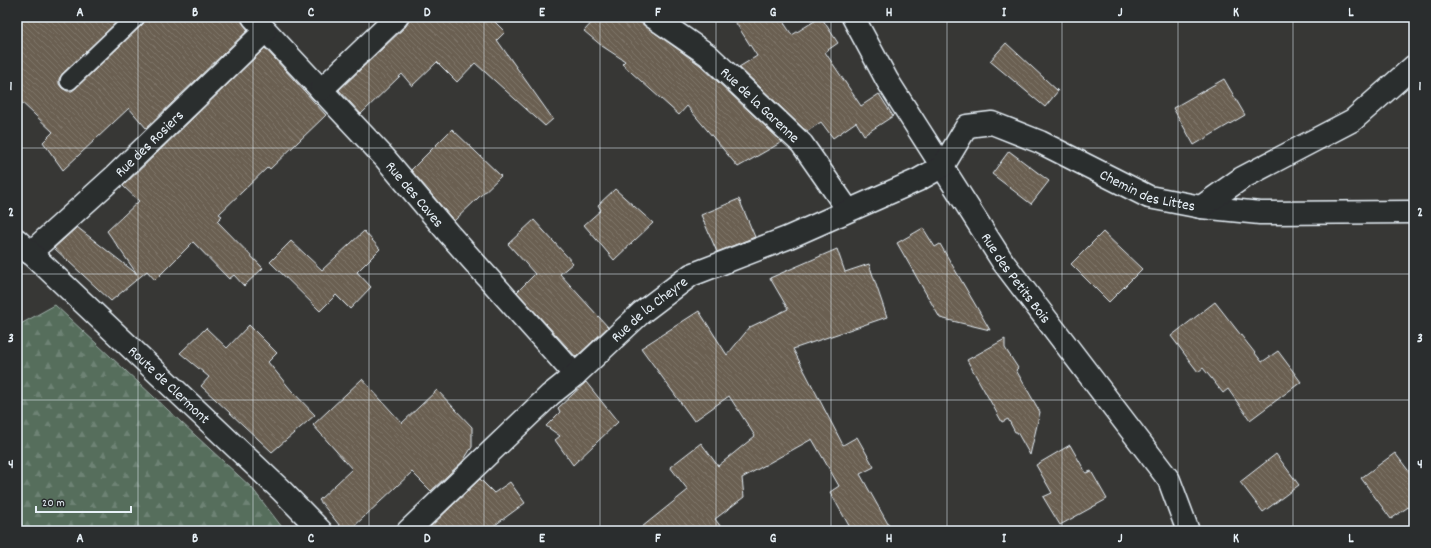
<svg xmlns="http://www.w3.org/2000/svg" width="1431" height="548" viewBox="0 0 1431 548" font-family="Dekko,sans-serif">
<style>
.forest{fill:url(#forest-firs);stroke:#9fb0aa}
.building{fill:url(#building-back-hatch);stroke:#e8f1f8}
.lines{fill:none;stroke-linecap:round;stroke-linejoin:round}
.service-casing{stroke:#e8f1f8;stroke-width:20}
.minor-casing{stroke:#e8f1f8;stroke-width:25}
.tertiary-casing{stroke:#e8f1f8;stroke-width:25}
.service{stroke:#2a2d2e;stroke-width:17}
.minor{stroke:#2a2d2e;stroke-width:22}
.tertiary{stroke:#2a2d2e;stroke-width:22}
.grid{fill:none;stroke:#e8f1f8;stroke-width:1;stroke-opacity:0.55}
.labels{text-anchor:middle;stroke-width:3.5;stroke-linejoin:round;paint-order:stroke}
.street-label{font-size:15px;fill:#e8f1f8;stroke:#2a2d2e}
.neatline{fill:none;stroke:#e8f1f8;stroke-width:1.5}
.grid-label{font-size:13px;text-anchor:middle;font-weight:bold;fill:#e8f1f8}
</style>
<defs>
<pattern id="forest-firs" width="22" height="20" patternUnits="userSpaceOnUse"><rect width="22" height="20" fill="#566e5c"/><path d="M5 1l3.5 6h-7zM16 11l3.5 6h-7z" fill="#6e8374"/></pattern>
<pattern id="building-back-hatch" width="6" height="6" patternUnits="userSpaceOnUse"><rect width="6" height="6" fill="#6a5f51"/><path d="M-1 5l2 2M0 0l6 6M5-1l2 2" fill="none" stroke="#7f766b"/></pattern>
</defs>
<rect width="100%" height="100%" fill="#373735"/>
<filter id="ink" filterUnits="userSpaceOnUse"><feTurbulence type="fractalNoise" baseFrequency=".025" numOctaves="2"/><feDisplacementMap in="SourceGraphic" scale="8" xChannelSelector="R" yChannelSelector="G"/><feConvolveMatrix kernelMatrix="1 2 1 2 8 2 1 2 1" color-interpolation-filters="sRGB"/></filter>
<g filter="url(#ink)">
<path class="forest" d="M55,305l197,183 33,43h-268v-205z"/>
<g class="building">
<path d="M17,17h105l-60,57 -3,5v5l3,4 5,3h5l4,-3 67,-64 3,-7h95l3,8 4,5 -102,98 -17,-20 -66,62 -20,-28 10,-10 -36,-34z"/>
<path d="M409,17h81l15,15 -8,8 56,79 -8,7 -70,-63 -18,19 -20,-20 -25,24 -10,-12 -41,40 -22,-24 67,-64 3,-5z"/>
<path d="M597,17h35l12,8 56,40 82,77 -44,25 -51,-61 -8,9 -57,-51 3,-3 -23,-15 -18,-15z"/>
<path d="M732,17h48l12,18 29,-18 17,26 -13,9 36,54 18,-12 14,22 -29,19 -8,-13 -23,16 -12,-16 -13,9 -4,-2 -65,-62 18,-11z"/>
<path d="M1006,43l52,48 -13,16 -55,-46z"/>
<path d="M265,48l61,67 -56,54 -2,-2 -49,47 3,2 -5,5 46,47 -19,18 -10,-11 -5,4 -36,-37 -38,38 -8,-9 -36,30 -57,-53 23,-21 60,47 -30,-43 32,-30 -16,-15z"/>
<path d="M1224,79l21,36 -51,30 -21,-37z"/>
<path d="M452,129l49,47 -47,45 -43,-51z"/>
<path d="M1009,151l40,30 -18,23 -39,-30z"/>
<path d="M615,189l38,34 -39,37 -30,-35 17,-15 -3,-5z"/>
<path d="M739,199l16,38 -38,15 -16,-37z"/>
<path d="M534,220l39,43 -13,11 48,53 -32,30 -59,-65 18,-18 -27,-30z"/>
<path d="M923,228l12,19 5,-3 50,86 -50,-12 -43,-75z"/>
<path d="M364,231l16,18 -23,23 14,15 -21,22 -14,-14 -16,16 -50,-49 21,-21 31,29z"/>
<path d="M1103,232l39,37 -33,33 -38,-38z"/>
<path d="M837,249l8,23 24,-8 18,53 -94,32 50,96 14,-8 17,30 -14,7 32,57h-40l-22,-39 9,-6 -27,-47 -70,39 2,19 -29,22 9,12h-87l51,-41 -18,-23 31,-24 17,23 37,-30 -26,-40 -35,25 -53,-73 58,-37 28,44 23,-28 38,-18 -18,-31z"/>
<path d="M1215,302l47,60 16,-11 23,31 -51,38 -22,-31 -5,4 -20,-25 -5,4 -27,-36z"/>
<path d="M249,325l28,28 -9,9 23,28 24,25 -43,37 -71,-66 8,-9 -29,-24 26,-25 21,20z"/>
<path d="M1005,339v9l13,20 -2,2 24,42 -10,43 -13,-23h-2l-7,-13 -6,3 -35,-62z"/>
<path d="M362,379l40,44 35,-33 35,37v20l-9,14 -32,30 -19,-19 -63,59h-5l-25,-31 33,-31 -39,-44z"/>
<path d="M586,382l32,40 -45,43 -18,-25 5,-4 -14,-10 14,-14 -2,-4z"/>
<path d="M1070,445l16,28 5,-2 16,28 -47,26 -17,-28 9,-4 -16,-28z"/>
<path d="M1395,453l19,25v25l-23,16 -30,-41z"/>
<path d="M1276,454l23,31 -36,27 -23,-30z"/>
<path d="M480,479l14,14 16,-11 15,21 -38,28h-61z"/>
</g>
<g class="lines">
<g class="service-casing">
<path id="service" d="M69,81l67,-64"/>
</g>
<g class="minor-casing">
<g id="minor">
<path id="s1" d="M253,17l131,140 65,77 126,141"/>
<path id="s2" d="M653,17l55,38 94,89 46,66"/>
<path id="s3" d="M853,17l34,63 116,182 166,218 19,51"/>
<path d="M321,90l76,-73"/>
<path d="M1201,207l59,6 154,-1"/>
<path id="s4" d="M30,253l85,-77 150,-145"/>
<path id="s5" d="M408,531l142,-136 25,-20 66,-62 50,-38 96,-37 131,-58 25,-14 24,-40 25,-3 48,19 109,55 52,10 41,-29 111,-58 61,-54"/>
</g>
</g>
<g class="tertiary-casing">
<g id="tertiary">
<path id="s6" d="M17,240l265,251 39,40"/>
</g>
</g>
<use href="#service" class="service"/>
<use href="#minor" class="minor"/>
<use href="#tertiary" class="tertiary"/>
</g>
</g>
<path class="grid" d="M138,17v514M253,17v514M369,17v514M484,17v514M600,17v514M716,17v514M831,17v514M947,17v514M1062,17v514M1178,17v514M1293,17v514M17,148h1397M17,274h1397M17,400h1397"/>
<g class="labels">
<g class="street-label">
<text dy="5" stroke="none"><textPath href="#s2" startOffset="139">Rue de la Garenne</textPath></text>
<text dy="5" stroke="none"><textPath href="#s4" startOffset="162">Rue des Rosiers</textPath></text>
<text dy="5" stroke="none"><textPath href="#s5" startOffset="899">Chemin des Littes</textPath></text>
<text dy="5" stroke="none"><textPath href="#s1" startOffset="240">Rue des Caves</textPath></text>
<text dy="5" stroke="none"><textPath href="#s3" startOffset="308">Rue des Petits Bois</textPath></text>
<text dy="5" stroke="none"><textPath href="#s5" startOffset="328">Rue de la Cheyre</textPath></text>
<text dy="5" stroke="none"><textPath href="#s6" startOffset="210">Route de Clermont</textPath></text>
</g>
</g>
<rect width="1431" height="548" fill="none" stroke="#2a2d2e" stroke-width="44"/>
<path d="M36 506v6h95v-6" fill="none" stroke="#e8f1f8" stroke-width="2"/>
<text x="42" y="506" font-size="12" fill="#e8f1f8" stroke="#2a2d2e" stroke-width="3" paint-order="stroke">20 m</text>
<rect x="22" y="22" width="1387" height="504" class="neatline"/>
<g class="grid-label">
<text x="80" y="16">A</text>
<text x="195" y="16">B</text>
<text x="311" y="16">C</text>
<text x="427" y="16">D</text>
<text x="542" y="16">E</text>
<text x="658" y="16">F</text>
<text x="773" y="16">G</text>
<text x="889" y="16">H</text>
<text x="1004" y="16">I</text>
<text x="1120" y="16">J</text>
<text x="1236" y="16">K</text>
<text x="1351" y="16">L</text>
<text x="11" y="90">1</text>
<text x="1420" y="90">1</text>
<text x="11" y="216">2</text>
<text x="1420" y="216">2</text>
<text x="11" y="342">3</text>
<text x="1420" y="342">3</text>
<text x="11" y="468">4</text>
<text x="1420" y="468">4</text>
<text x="80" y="542">A</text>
<text x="195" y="542">B</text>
<text x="311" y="542">C</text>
<text x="427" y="542">D</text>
<text x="542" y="542">E</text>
<text x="658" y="542">F</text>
<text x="773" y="542">G</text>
<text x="889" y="542">H</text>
<text x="1004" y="542">I</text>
<text x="1120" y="542">J</text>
<text x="1236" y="542">K</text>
<text x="1351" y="542">L</text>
</g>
</svg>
